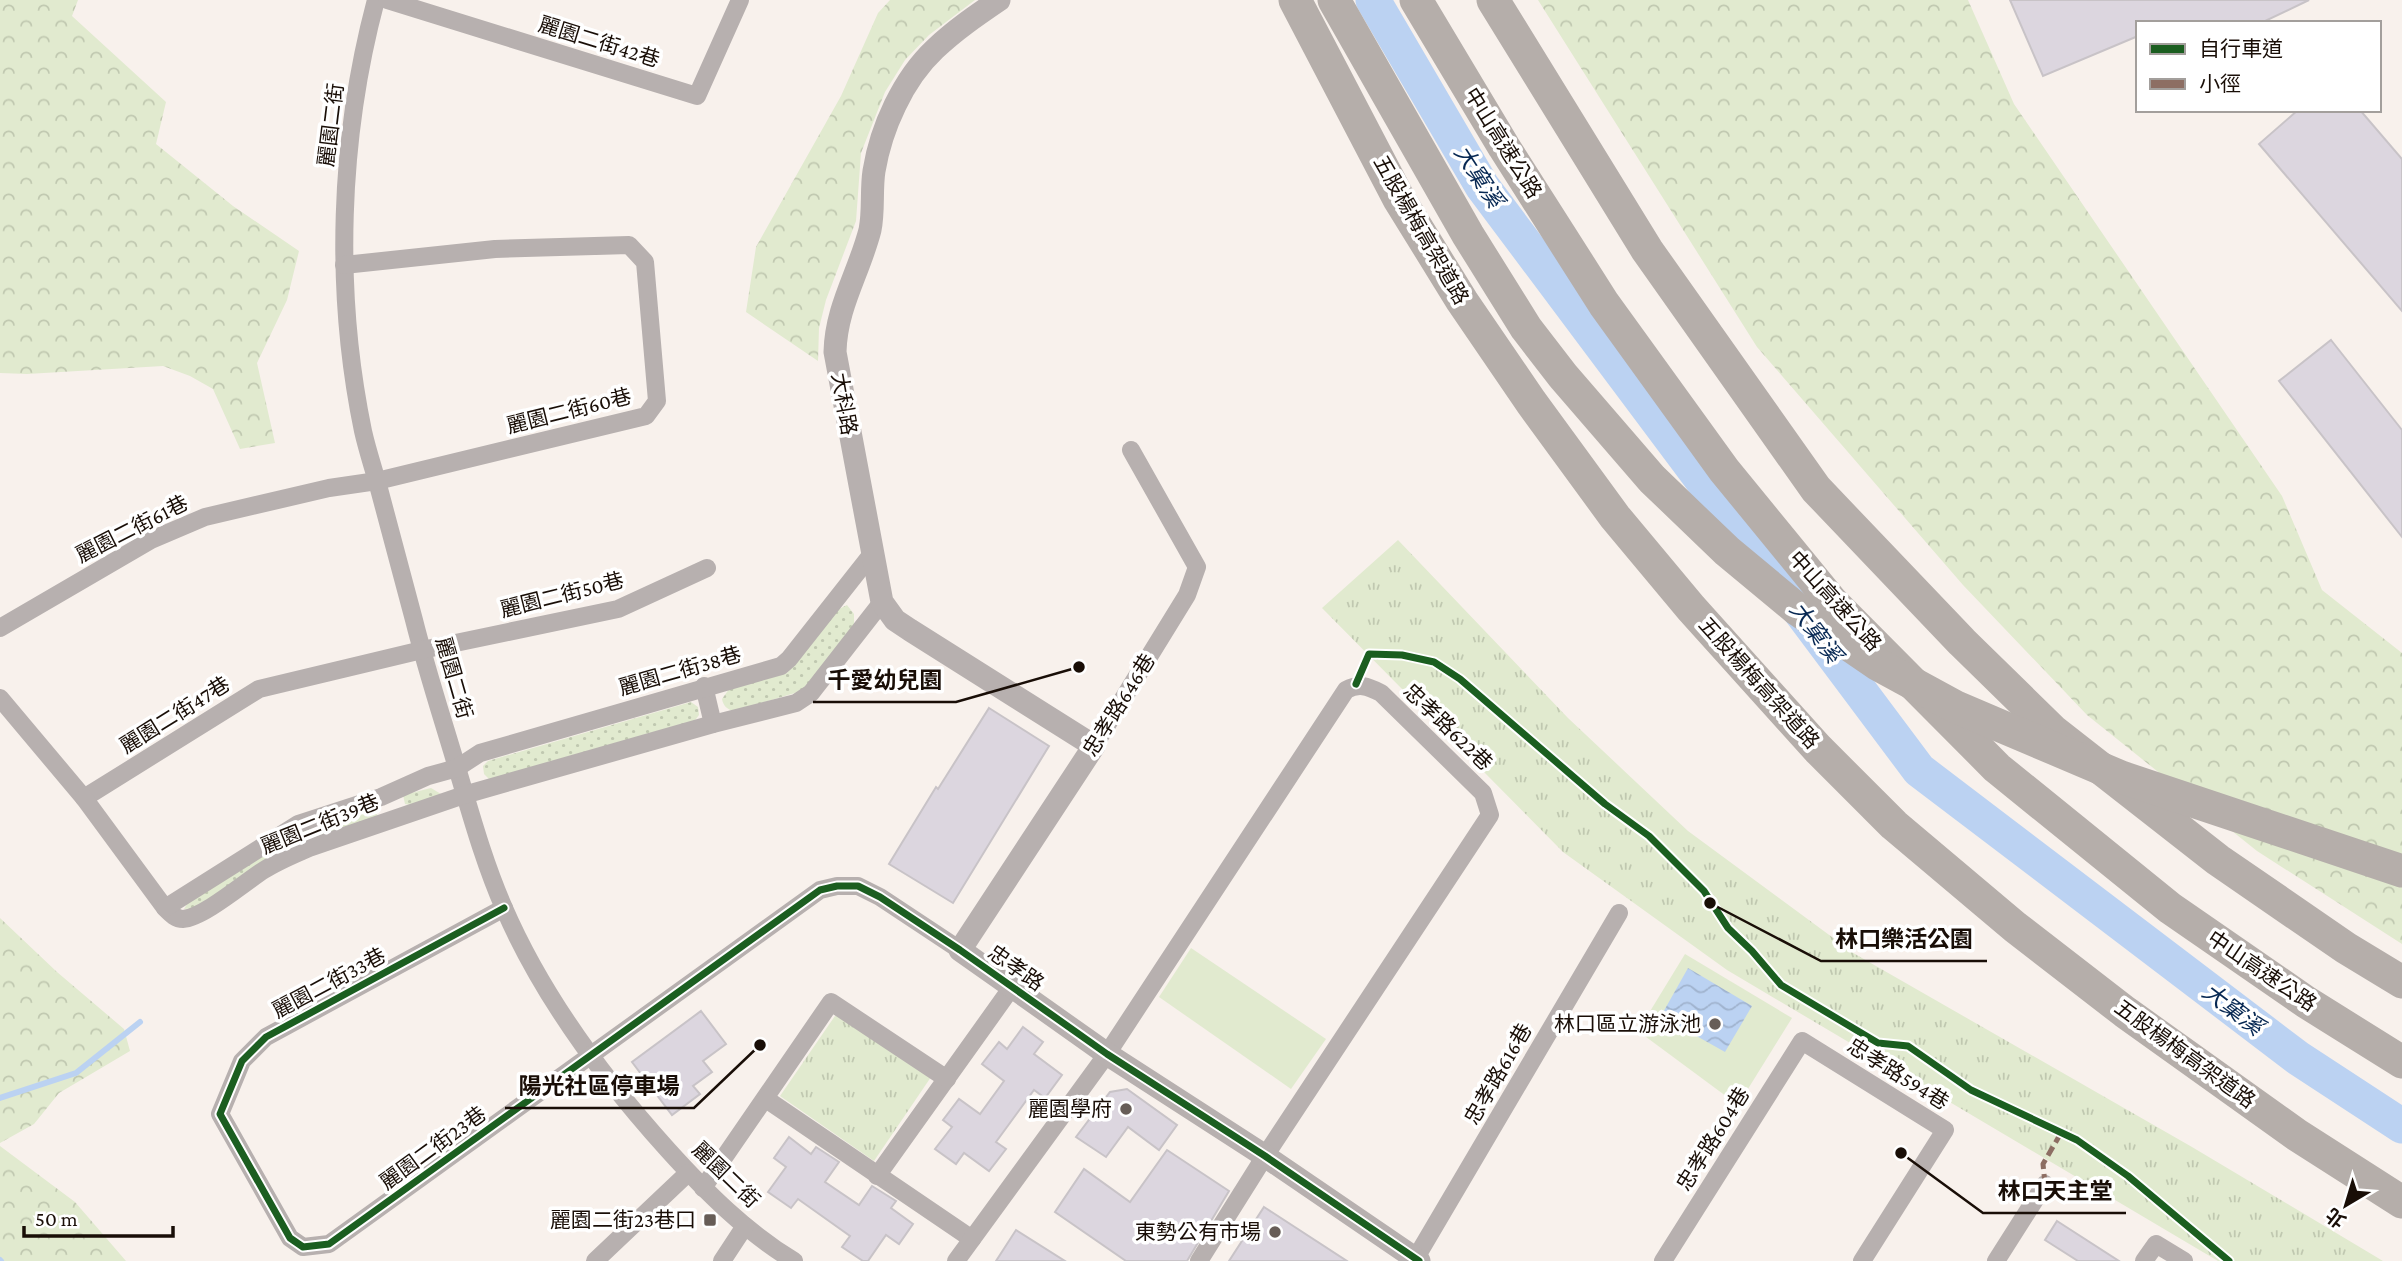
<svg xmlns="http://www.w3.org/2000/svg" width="2402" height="1261" viewBox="0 0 2402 1261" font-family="'Crimson Pro','Noto Sans TC',serif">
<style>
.grass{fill:url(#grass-dots)}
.forest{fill:url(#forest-crowns)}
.park{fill:url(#park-tufts)}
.pitch{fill:#e1eacf}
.water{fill:url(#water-waves)}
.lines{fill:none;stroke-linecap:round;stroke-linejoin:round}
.stream{stroke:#bbd2f2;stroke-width:6}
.river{stroke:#bbd2f2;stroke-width:35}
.building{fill:#dcd6df;stroke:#c8c3c7;stroke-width:2}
.minor{stroke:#b7b0af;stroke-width:18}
.tertiary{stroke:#b7b0af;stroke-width:23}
.motorway{stroke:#b5aeaa;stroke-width:33}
.motorway-bridge{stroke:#b5aeaa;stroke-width:33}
.quiet{stroke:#8d6e63;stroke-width:5;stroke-dasharray:10 5;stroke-linecap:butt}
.cycleway-casing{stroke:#fff;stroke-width:11}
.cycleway{stroke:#1b5e20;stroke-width:7}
.poi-dot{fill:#675d57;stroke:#fff;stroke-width:2.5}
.labels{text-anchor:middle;stroke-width:7;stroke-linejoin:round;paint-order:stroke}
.street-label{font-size:21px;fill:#190e07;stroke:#fff}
.poi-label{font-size:21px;fill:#190e07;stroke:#fff;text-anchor:end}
.water-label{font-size:23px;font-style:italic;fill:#072853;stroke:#fff}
.leader{fill:none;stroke:#190e07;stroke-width:2.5}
.callout-dot{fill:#190e07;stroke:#fff;stroke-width:2.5}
.callout-label{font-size:23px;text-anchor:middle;font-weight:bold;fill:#190e07;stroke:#fff;stroke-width:7;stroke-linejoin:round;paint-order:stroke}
</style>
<defs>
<pattern id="grass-dots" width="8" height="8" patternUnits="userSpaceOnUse" patternTransform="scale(1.75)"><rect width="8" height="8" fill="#e1eacf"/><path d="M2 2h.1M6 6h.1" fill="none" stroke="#c0c8b0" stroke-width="1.8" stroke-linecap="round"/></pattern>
<pattern id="forest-crowns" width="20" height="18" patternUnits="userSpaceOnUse" patternTransform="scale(1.75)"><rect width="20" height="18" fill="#e1eacf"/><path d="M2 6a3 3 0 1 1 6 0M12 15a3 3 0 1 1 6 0" fill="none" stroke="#c0c8b0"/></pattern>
<pattern id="park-tufts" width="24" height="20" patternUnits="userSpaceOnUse" patternTransform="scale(1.75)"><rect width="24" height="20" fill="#e1eacf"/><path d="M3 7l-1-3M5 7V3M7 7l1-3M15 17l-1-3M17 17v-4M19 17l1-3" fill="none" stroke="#c0c8b0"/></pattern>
<pattern id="water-waves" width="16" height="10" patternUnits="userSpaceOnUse" patternTransform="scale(1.75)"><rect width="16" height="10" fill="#bbd2f2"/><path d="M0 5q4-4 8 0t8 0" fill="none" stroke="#a0b3ce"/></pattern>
</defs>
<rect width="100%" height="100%" fill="#f8f1ec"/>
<g class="grass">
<path d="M847,605l7,9v11l-47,61 -12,7 -61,18c-7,-1 -11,-6 -12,-12l7,-10 58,-16 50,-63z"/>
<path d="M691,702l7,5 1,8 -6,8 -202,58 -7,-7 -1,-8 5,-5z"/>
<path d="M431,788l10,6 -25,12 -11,-2 -2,-9z"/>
<path d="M369,810l9,5 -8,6 -63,18 -110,69 -13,1 5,-8 115,-71z"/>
</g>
<g class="forest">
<path d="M0,0h78l-6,16 94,86 -10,42 77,62 66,45 -12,49 -30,63 18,80 -35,6 -27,-60 -23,-13 -27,-10 -136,8 -27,-1z"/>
<path d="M890,0h85l-46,35 -24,25 -20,32 -24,61 -5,68 -30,79 -7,28 -1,33 -72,-49 10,-65 85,-151 37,-83z"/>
<path d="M1538,0h430l46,104 268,392 40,94 80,63v291l-145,-93 -170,-136 -124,-130 -206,-238z"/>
<path d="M0,918l57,54 67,57 6,22 -71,42 -25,31 -34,19z"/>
<path d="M0,1146l75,56 51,59h-126z"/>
</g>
<g class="park">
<path d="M1398,540l170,178 120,113 167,123 337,193 191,114h-165l-491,-291 -164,-118 -241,-244z"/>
<path d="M837,1013l94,64 -57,84 -94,-65z"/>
</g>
<g class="pitch">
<path d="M1191,948l135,91 -35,50 -132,-92z"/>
<path d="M1685,954l107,64 -54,87 -100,-74z"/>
</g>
<path class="water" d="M1688,968l64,38 -27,46 -64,-36z"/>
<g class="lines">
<g class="stream">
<path d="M0,1098l76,-25 64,-51"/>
<path d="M0,1260l1,1"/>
</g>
<path class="river" d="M1373,0l109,186 437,584 379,288 104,68"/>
</g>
<g class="building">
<path d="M2010,0h299l-48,23h-123v13l-95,40z"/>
<path d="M2298,110h62l42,49v152l-143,-167z"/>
<path d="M2331,340l71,90v107l-123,-156z"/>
<path d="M989,708l60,38 -96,157 -64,-39 47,-77 2,2z"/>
<path d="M701,1011l25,33 -23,17 9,11 -19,14 7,8 -28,21 -40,-53z"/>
<path d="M1023,1027l20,15 -9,12 28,21 -17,23 -11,-8 -38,52 10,7 -17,22 -25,-18 -8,11 -21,-15 17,-22 -9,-7 16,-21 21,15 24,-33 -22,-17 17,-22 8,7z"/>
<path d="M1127,1089l50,36 -18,25 -31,-23 -22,30 -30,-20 34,-45z"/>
<path d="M789,1137l22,17 5,-7 23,15 -14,20 34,23 13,-19 24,15 -5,7 22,16 -14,20 -13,-9 -18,26h-5l-21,-14 8,-11 -52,-37 -7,9 -23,-16 18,-25 -12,-9z"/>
<path d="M1167,1150l62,41 -42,70h-61l-71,-49 29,-43 46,33z"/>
<path d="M1264,1207l83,54h-118z"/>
<path d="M2057,1221l62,40h-41l-33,-21z"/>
<path d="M1016,1230l49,31h-69z"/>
</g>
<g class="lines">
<g class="minor">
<path d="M376,0c-37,138 -42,291 -13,431 4,18 10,36 15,54 12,45 24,90 36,135 12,48 27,94 41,141 15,50 28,99 49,147 39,90 99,170 164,242 38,42 78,82 126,111"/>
<path d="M387,0l310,96 43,-96"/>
<path d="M0,628l151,-88 54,-23 124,-29 48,-7 269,-65 11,-15 -12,-139 -16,-17 -134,4 -151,16"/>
<path d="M704,686l9,38"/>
<path d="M0,698l84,100 175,-109 163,-39 196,-41 89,-41"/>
<path d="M1094,746l93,-151 10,-28 -66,-117"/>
<path d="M84,798l81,110c5,5 10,11 18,11 20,-1 62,-37 81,-49 14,-9 29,-15 45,-22l155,-53 249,-71 83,-21 15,-10 71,-91"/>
<path d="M165,908l133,-84 83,-27 47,-21 29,-8 23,-15 301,-87 8,-7 82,-104"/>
<path d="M504,908l-238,129 -24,24 -22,53 70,124 13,9 26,-3 491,-354 17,-4h21l22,11 80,53"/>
<path d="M766,1099l206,140"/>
<path d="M877,1176l135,-189"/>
<path d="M703,1188l128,-186 116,77"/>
<path d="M595,1261l93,-88"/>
<path d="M722,1261l23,-35"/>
<path d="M956,1261l151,-207 239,-364c13,-7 21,-4 35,3l102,100 7,22 -225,341 -66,105"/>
<path d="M1414,1261l205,-348"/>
<path d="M1663,1261l139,-220 143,89 -83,131"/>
<path d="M1996,1261l49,-77"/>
<path d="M2144,1261l12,-17 28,17"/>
</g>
<path class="tertiary" d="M999,0c-22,15 -44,30 -64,49 -32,30 -54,79 -61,122 -3,19 0,40 -4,59 -11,43 -34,77 -35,122l47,250 13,18 15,10 184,116 -134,204 147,104 158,102 154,105"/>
<g class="motorway">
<path d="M1295,0l104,199 63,102 69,101 84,115 76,91 127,141 76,76 121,102 110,85 172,123 105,67"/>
<path d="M1416,0l88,147 100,157 120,166 108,132 165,166 173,140 136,94 96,60"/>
<path d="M1493,0l154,250 169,239 146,153 91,89 165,129 128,88 56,34"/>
</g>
<path class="motorway-bridge" d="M1334,0l134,235 58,93 37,48 89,103 75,72 71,59 79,54 79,43 165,70 281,94"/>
<path class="quiet" d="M2045,1184l-2,-20 18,-31"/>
<g class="cycleway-casing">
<g id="cycleway">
<path d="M1356,684l13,-30 33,1 32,7 26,17 145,125 44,32 55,55 24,37 24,23 29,34 97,58 30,3 63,44 106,50 51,36 101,85"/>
<path d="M504,908l-238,129 -24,24 -22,53 70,124 13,9 26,-3 491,-354 17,-4h21l22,11 80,53 147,104 158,102 154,105"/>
</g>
</g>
<use href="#cycleway" class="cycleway"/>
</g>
<g class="poi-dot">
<circle cx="1715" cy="1024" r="7"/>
<circle cx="1126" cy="1109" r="7"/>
<rect x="703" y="1213" width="14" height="14" rx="3.5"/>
<circle cx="1275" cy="1232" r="7"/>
</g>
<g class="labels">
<g class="street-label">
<text transform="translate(599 42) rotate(17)" y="7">麗園二街42巷</text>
<text transform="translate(331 125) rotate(-83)" y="7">麗園二街</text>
<text transform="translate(1503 143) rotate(58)" y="7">中山高速公路</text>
<text transform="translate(1421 230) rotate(60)" y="7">五股楊梅高架道路</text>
<text transform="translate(844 404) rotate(80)" y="7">大科路</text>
<text transform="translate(569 411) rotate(-14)" y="7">麗園二街60巷</text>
<text transform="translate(132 529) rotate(-27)" y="7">麗園二街61巷</text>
<text transform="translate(562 595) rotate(-14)" y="7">麗園二街50巷</text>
<text transform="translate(1835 601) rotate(48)" y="7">中山高速公路</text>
<text transform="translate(680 671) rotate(-16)" y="7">麗園二街38巷</text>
<text transform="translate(454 678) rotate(74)" y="7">麗園二街</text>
<text transform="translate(1759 683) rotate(48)" y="7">五股楊梅高架道路</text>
<text transform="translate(1119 705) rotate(-58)" y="7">忠孝路646巷</text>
<text transform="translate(175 715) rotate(-32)" y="7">麗園二街47巷</text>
<text transform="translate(1448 727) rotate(44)" y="7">忠孝路622巷</text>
<text transform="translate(320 824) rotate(-22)" y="7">麗園二街39巷</text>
<text transform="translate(1016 968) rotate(35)" y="7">忠孝路</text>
<text transform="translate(2262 971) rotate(34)" y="7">中山高速公路</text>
<text transform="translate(329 983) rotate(-28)" y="7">麗園二街33巷</text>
<text transform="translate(2185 1054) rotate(36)" y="7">五股楊梅高架道路</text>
<text transform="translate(1498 1074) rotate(-60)" y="7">忠孝路616巷</text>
<text transform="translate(1898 1074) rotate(32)" y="7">忠孝路594巷</text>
<text transform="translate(1713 1139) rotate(-58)" y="7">忠孝路604巷</text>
<text transform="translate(433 1148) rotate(-36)" y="7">麗園二街23巷</text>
<text transform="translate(726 1175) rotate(44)" y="7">麗園二街</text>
</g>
<g class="poi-label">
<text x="1701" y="1031">林口區立游泳池</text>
<text x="1112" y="1116">麗園學府</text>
<text x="696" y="1227">麗園二街23巷口</text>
<text x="1261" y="1239">東勢公有市場</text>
</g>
<g class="water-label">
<text transform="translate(1479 176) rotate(57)" y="8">大窠溪</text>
<text transform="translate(1816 632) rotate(53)" y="8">大窠溪</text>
<text transform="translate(2233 1009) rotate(37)" y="8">大窠溪</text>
</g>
</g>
<path class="leader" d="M1079 667L956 702H813M1710 903L1821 961H1987M760 1045L694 1108H505M1901 1153L1983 1213H2126"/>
<g class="callout-dot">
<circle cx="1079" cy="667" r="7"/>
<circle cx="1710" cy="903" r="7"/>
<circle cx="760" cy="1045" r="7"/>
<circle cx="1901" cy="1153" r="7"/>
</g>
<g class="callout-label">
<text x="885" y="688">千愛幼兒園</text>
<text x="1904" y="947">林口樂活公園</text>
<text x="599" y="1094">陽光社區停車場</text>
<text x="2055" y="1199">林口天主堂</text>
</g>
<rect x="2136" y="21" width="245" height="91" fill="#ffffff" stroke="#a39f9c" stroke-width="2"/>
<rect x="2150" y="44" width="35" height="10" fill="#1b5e20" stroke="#a39f9c" stroke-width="2"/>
<text x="2199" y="56" font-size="21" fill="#190e07">自行車道</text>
<rect x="2150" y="79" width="35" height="10" fill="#8d6e63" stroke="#a39f9c" stroke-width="2"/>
<text x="2199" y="91" font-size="21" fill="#190e07">小徑</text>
<g transform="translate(2346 1205) rotate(218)" stroke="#ffffff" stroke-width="5" paint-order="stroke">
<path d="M0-5L12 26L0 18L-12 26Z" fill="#190e07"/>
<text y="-10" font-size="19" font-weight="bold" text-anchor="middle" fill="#190e07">北</text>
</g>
<path d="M24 1226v10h149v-10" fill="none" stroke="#190e07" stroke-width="3.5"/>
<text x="35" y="1226" font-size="21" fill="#190e07" stroke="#ffffff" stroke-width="5" paint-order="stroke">50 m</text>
</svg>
